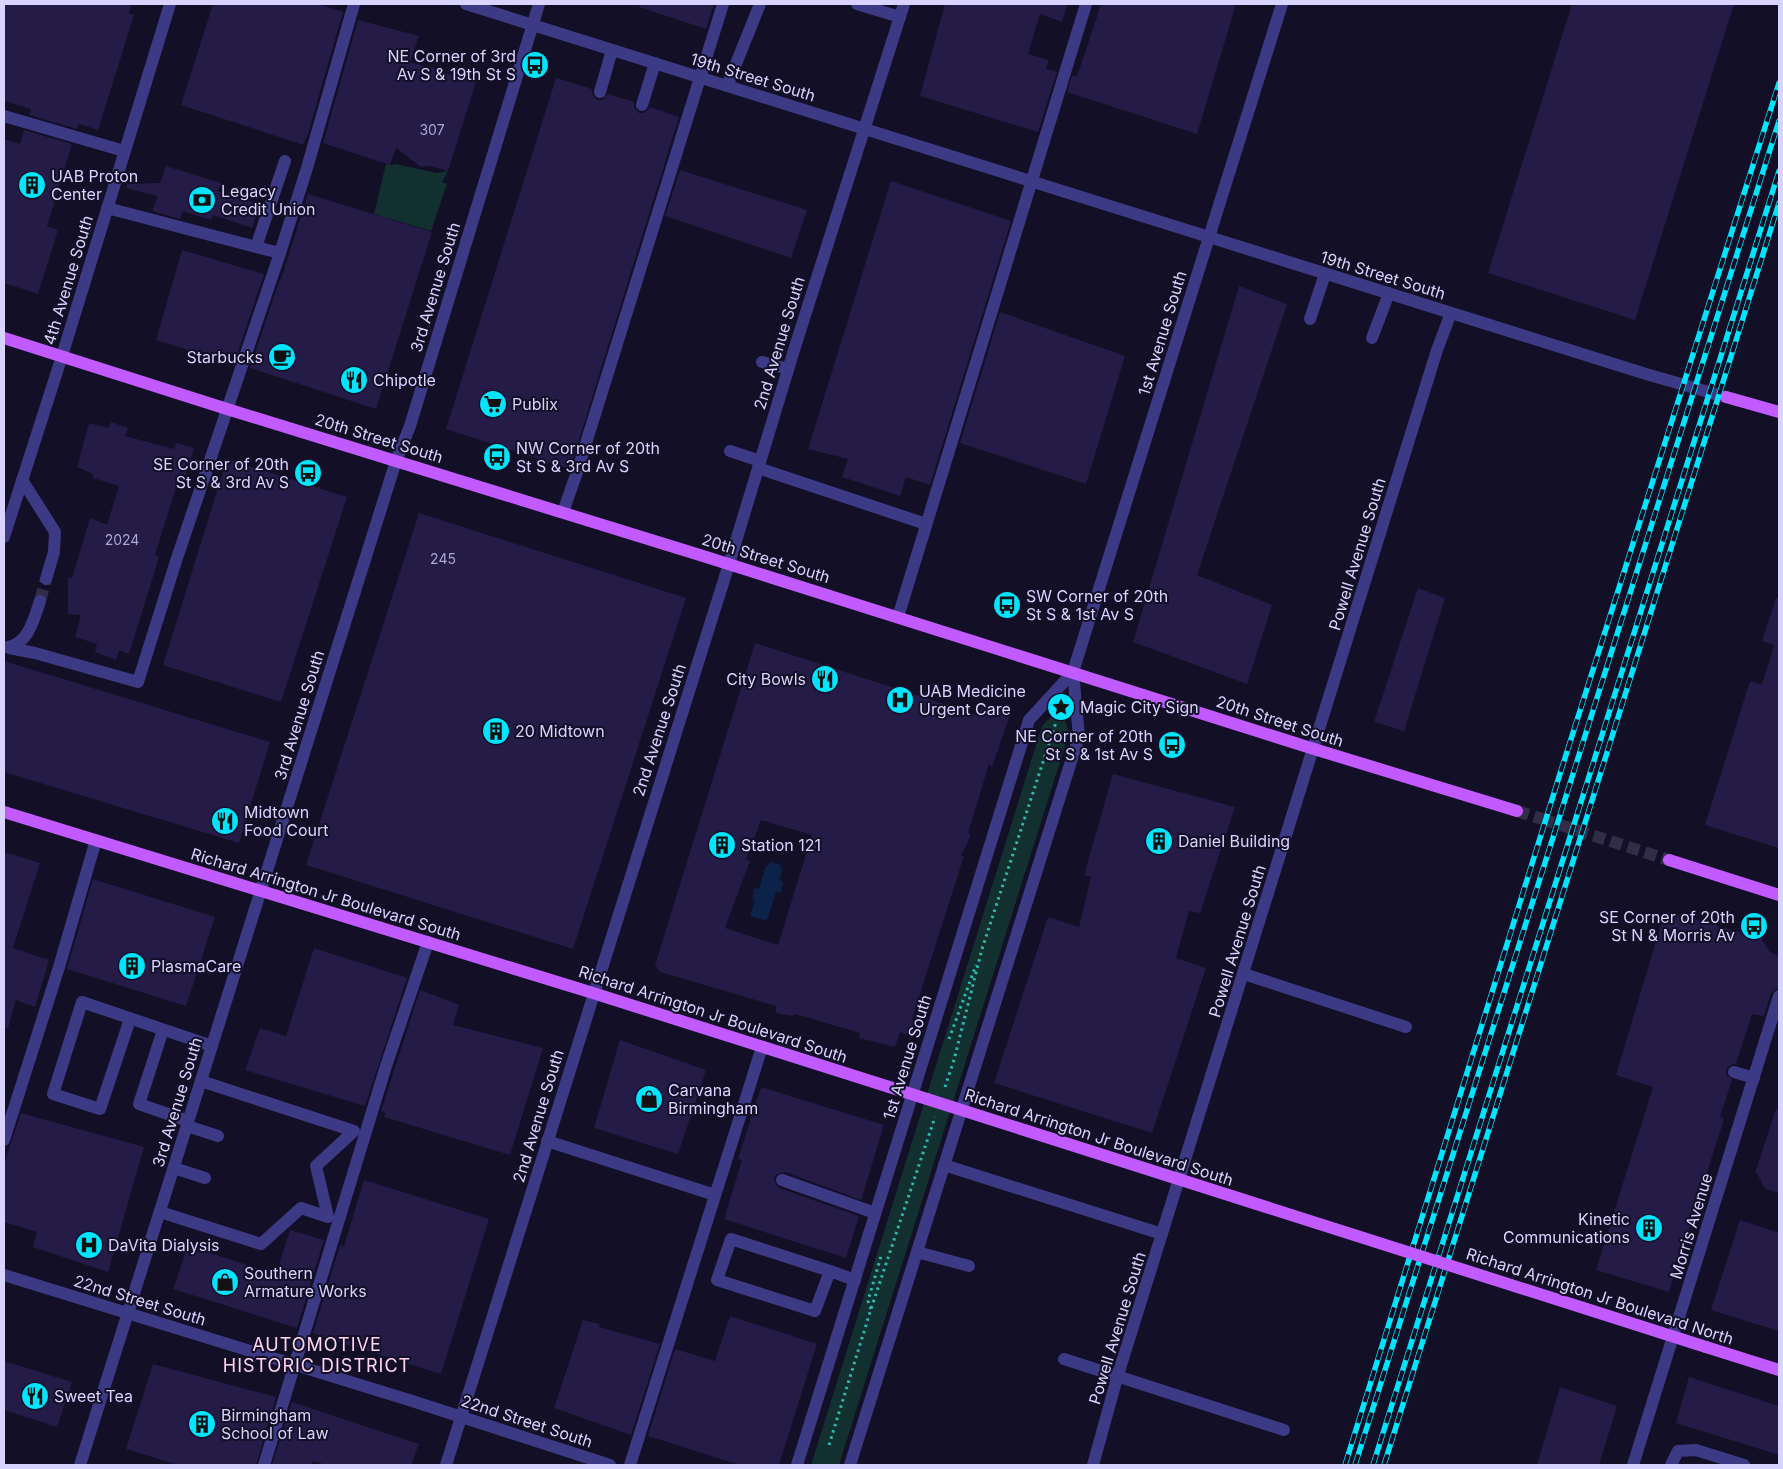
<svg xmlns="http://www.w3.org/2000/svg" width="1783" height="1469" viewBox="0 0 1783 1469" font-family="Inter,sans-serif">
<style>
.green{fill:#12302f}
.water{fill:#0c2248}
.building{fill:#241b47;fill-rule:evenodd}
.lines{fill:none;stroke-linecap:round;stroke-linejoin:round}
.minor-tunnel{stroke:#312d47;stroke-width:12;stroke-dasharray:12 6;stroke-linecap:butt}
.major-tunnel{stroke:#312d47;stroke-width:12;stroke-dasharray:12 6;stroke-linecap:butt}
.path{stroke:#2fb8b0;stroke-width:3;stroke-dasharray:2.5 4;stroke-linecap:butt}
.minor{stroke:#3d3a85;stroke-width:12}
.major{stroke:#c25bff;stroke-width:12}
.rail-casing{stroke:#00e5ff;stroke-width:5.5}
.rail{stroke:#130f26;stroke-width:4;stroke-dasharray:11;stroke-linecap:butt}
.major-bridge{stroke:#c25bff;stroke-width:12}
.labels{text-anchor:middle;stroke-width:4;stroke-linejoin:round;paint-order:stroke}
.number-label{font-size:14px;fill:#aca6d1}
.poi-label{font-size:16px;fill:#d9d4ff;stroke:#130f26;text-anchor:start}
.street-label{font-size:16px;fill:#d9d4ff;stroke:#130f26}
.neighbourhood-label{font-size:18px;letter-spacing:1px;fill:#ffd6f0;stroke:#130f26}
</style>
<rect width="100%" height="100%" fill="#130f26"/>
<g class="green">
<path d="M386,164l4,1 5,-1 42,9 11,-2 -6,11 5,2 -16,47 -57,-17z"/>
<path d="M1061,707l8,26 -230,732h-28l231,-739z"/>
</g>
<path class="water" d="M770,862l11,3 -1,4 3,1 -4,10 4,2 -2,11 -5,-1 -9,29 -17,-5 5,-16 -3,-1 3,-11 4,1 7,-24 2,1z"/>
<g class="building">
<path d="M4,4h128l-3,9 5,2 -36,115 -19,-6 -2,5 -48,-14 2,-6 -27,-8z"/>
<path d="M213,4h104l26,8 -36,125h-1l-3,8 -122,-40z"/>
<path d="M640,4h74l-8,25 -67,-22z"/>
<path d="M945,4h123l-6,18 -22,-8 -12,40 21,6 -3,9 11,3 -19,60 -118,-36z"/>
<path d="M1101,4h135l-39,130 -130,-42 5,-16 5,1z"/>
<path d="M1572,4h162l-99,316 -147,-47z"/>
<path d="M358,20l61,16 -9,26 66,20 -28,89 -17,-5 -10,1 -25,-19 -6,17 -67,-22z"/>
<path d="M556,78l36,11v5l5,6h5l6,-6 26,8v5l5,6h5l6,-6 29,10 -109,352 -124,-40z"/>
<path d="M24,130l48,14 -25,82 11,4 -20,64 -34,-11v-144l16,5z"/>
<path d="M166,166l55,17 -3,8 42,13 -8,24 -39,-13 -2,5 -29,-9 -2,8 -28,-8 6,-15 -32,-8 1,-4 33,-1z"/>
<path d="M680,170l127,40 -16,48 -126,-42z"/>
<path d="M891,181l120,40 -81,264 -24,-8 -6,19 -58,-19 6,-18 -40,-10z"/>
<path d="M308,194l124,38 -56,177 -126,-41 30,-89h1z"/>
<path d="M182,250l82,24 -30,90 -78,-24z"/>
<path d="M1239,286l48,18 -90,271 75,30 -25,79 -114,-42z"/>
<path d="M1000,312l125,44 -39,128 -126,-41z"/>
<path d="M111,422l17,6 -3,8 49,13 2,-6 18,5 -11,34 -5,-1 -23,74 4,2 -30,97 -10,-4 -3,10 -21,-8 2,-8 -22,-7 6,-22 -13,-1v-36h4l18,-60 17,7 12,-39 -26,-8v-4l-16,-7 12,-44 20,5z"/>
<path d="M227,459l120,38 -66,205 -118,-37z"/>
<path d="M419,513l267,85 -113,351 -267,-84z"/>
<path d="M1418,588l27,10 -41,133 -30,-9z"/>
<path d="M1776,598h3v250l-74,-23 45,-144 12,4 12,-40 -12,-4z"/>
<path d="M755,643l223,72 3,-8 29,8 -18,52 -3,-3 -21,69 3,2 -10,21h3l-52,163 4,1 -5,16 -11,-4 -5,15 -36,-9 1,-5 -65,-19 -2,2 -17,-3v-7l-116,-34 -5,-7zM761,820l51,15 -34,110 -53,-17 25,-67 -4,-1z"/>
<path d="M4,661l266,81 -31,101 -235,-71z"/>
<path d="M1113,774l122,33 -35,106 -11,-2 -13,47 30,10 -54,165 -158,-50 54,-166 31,10 12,-50 -7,-2z"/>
<path d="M4,852l36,11 -27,85 36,12 -14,47 -19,-7 -8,28 -4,-1z"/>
<path d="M93,879l122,38 -29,89 -119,-37z"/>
<path d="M1665,911l96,27 9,14 9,4v32l-5,2 -3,3 -7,23 -12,-2 -16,50h-4l-6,5v5l6,6 -12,37 4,2 -55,173 -73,-22 57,-183 -37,-12z"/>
<path d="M314,948l93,30 -42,128 -120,-36 15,-42 26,8z"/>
<path d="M420,990l39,15 -6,20 90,23 -33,107 -126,-38 2,-5 -5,-1z"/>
<path d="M620,1040l86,30 -28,84 -84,-26z"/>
<path d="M761,1087l123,38 -23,75 -76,-28 -8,2 -3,4 2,7 3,3 80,28 -13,42 -122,-39 18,-59 -4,-1z"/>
<path d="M1776,1109l3,1v83l-14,-4 -7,-14 -3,-2z"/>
<path d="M21,1113l123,34 -36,125 -75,-25 4,-15 -33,-10v-58z"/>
<path d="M364,1180l125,39 -48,155 -124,-39v-1l-4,-1 27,-88 4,1z"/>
<path d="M1740,1220l39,13v98l-68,-21z"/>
<path d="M290,1230l34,10 -27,88 -124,-39 15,-43 88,28z"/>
<path d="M730,1316l87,28 -38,121h-39l-92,-29 27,-87 40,12z"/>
<path d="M583,1320l17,4 -1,3 61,17 -29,91 -77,-27z"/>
<path d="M4,1361l68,21 -15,45 -53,-17z"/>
<path d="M153,1364l123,33 -20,68h-78l-52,-16z"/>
<path d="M1689,1377l90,29v49l-103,-32z"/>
<path d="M1560,1387l57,19 -18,59h-62z"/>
<path d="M292,1402l127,42 -8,21h-85l-13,-4 -2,4h-39z"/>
</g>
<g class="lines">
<g class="minor-tunnel">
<path d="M40,601l6,-22"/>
<path d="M1517,811l25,8"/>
</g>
<path class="major-tunnel" d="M1542,819l127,41"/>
<g class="path">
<path d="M949,1039l27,-74"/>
<path d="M945,1087l9,-27 28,-111 77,-236"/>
<path d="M871,1309l-3,-8 13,-45"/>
<path d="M829,1445l42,-136 64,-192"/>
</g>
<g class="minor">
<path d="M466,4l1180,370 80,23"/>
<path d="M857,4l43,13"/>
<path d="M727,86l33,-82"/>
<path d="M600,92l12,-42"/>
<path d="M642,105l13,-42"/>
<path d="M4,116l120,35"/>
<path d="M107,208l149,39"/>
<path d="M280,253l-24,-6 29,-86"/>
<path d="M1310,319l15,-45"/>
<path d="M1372,338l17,-45"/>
<path d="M762,362l26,7"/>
<path d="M730,451l30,10"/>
<path d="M758,468l168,56"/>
<path d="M22,480l33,52 -1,20 -8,27"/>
<path d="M563,512l14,-40 146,-468"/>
<path d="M4,537l58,-181 108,-352"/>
<path d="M898,617l188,-613"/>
<path d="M8,647c20,-3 26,-28 32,-46"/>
<path d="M9,648l26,5 103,29 38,-121 104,-308 27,-85 47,-164"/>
<path d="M1244,974l162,53"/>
<path d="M130,1019l-30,90 -47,-15 29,-92 130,44"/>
<path d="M163,1030l-24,74 49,17"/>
<path d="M1734,1072l20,6"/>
<path d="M187,1126l31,10"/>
<path d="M4,1140l55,-173 37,-127"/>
<path d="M547,1141l168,54"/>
<path d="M944,1165l218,69"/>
<path d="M174,1168l31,10"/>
<path d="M782,1180l93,33"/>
<path d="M160,1212l101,32 40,-36 27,9 -12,-51 38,-35 -153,-50"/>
<path d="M917,1252l52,14"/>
<path d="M830,1271l-15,40 -98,-31 14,-41 99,32 25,9"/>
<path d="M4,1275l405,125 201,65"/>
<path d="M1064,1359l220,71"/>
<path d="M80,1465l316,-1004 14,-35 129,-422"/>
<path d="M264,1465l122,-399 42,-124"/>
<path d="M446,1465l283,-901 65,-214 110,-346"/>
<path d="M630,1465l132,-418"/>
<path d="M797,1465l232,-745 44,-48"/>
<path d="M850,1465l229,-729 -6,-64 209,-668"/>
<path d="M1093,1465l24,-87 320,-1028 14,-37"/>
<path d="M1633,1465l146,-469"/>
<path d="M1671,1465l7,-14 18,-1 48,15"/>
</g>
<g class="major">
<path d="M4,338l223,71 476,147 611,193 203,62"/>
<path d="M1726,397l53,15"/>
<path d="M4,812l589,181 334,106"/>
<path d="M1669,860l110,35"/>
<path d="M1706,1347l73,23"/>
</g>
<g class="rail-casing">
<g id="rail">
<path d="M1345,1465l214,-688 220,-694"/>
<path d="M1355,1465l424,-1344"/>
<path d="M1373,1465l406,-1294"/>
<path d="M1384,1465l395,-1262"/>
</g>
</g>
<use href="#rail" class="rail"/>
<path class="major-bridge" d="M927,1099l779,248"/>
</g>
<defs>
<g id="bus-disc" transform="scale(1.4375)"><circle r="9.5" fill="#00e5ff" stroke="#130f26"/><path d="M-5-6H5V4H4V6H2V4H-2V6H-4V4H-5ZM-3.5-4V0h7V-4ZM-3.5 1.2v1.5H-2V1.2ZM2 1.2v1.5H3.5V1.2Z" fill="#111"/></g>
<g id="building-disc" transform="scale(1.4375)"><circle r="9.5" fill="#00e5ff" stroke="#130f26"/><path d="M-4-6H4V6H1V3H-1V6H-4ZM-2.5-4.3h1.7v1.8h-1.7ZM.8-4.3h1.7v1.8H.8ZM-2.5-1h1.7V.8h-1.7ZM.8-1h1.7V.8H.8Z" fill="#111"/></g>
<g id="bank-disc" transform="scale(1.4375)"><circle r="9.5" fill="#00e5ff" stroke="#130f26"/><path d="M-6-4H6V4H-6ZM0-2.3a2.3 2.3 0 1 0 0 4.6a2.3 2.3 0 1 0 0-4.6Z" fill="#111"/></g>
<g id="cafe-disc" transform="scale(1.4375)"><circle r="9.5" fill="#00e5ff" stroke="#130f26"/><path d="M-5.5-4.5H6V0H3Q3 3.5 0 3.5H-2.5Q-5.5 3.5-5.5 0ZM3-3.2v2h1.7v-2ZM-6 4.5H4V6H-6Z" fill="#111"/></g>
<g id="restaurant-disc" transform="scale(1.4375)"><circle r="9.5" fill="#00e5ff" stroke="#130f26"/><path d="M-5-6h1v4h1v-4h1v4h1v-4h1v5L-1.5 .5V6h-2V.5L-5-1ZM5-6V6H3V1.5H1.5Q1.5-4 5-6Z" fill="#111"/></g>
<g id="supermarket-disc" transform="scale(1.4375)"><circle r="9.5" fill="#00e5ff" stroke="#130f26"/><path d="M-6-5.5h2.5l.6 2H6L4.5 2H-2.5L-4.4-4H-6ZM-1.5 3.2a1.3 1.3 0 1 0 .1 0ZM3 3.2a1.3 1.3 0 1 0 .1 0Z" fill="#111"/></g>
<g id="hospital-disc" transform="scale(1.4375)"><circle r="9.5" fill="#00e5ff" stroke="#130f26"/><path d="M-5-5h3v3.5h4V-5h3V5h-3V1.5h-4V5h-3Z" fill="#111"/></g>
<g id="sight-disc" transform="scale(1.4375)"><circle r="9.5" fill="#00e5ff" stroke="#130f26"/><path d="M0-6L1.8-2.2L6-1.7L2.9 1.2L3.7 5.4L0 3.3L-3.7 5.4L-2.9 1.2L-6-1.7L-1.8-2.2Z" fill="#111"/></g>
<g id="shop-disc" transform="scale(1.4375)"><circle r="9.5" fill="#00e5ff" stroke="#130f26"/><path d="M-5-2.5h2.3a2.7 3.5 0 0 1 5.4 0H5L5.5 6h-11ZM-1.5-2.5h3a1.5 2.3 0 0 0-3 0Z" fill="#111"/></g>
</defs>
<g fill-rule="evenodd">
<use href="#bus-disc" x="535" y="65"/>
<use href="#building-disc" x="32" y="185"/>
<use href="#bank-disc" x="202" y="200"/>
<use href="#cafe-disc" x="282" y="357"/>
<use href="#restaurant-disc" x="354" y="380"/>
<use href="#supermarket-disc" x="493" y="404"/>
<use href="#bus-disc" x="497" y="457"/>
<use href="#bus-disc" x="308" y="473"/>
<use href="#bus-disc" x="1007" y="605"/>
<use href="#restaurant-disc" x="825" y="679"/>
<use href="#hospital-disc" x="900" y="700"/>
<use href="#sight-disc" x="1061" y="707"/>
<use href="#building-disc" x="496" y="731"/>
<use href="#bus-disc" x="1172" y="745"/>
<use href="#restaurant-disc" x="225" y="821"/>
<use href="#building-disc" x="1159" y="841"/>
<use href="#building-disc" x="722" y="845"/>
<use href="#bus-disc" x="1754" y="926"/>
<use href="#building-disc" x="132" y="966"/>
<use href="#shop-disc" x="649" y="1099"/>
<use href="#building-disc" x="1649" y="1228"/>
<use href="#hospital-disc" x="89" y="1245"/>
<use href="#shop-disc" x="225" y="1282"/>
<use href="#restaurant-disc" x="35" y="1396"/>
<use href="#building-disc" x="202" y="1424"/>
</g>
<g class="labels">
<g class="number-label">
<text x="432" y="135">307</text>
<text x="122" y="545">2024</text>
<text x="443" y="564">245</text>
</g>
<g class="poi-label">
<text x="516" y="62" text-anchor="end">NE Corner of 3rd<tspan x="516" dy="18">Av S &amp; 19th St S</tspan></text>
<text x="51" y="182">UAB Proton<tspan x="51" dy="18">Center</tspan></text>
<text x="221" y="197">Legacy<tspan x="221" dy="18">Credit Union</tspan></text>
<text x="263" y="363" text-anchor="end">Starbucks</text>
<text x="373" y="386">Chipotle</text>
<text x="512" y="410">Publix</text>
<text x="516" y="454">NW Corner of 20th<tspan x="516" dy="18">St S &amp; 3rd Av S</tspan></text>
<text x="289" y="470" text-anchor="end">SE Corner of 20th<tspan x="289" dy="18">St S &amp; 3rd Av S</tspan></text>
<text x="1026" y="602">SW Corner of 20th<tspan x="1026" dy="18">St S &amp; 1st Av S</tspan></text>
<text x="806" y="685" text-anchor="end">City Bowls</text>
<text x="919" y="697">UAB Medicine<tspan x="919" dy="18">Urgent Care</tspan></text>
<text x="1080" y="713">Magic City Sign</text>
<text x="515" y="737">20 Midtown</text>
<text x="1153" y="742" text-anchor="end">NE Corner of 20th<tspan x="1153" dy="18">St S &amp; 1st Av S</tspan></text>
<text x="244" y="818">Midtown<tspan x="244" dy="18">Food Court</tspan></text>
<text x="1178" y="847">Daniel Building</text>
<text x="741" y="851">Station 121</text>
<text x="1735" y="923" text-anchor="end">SE Corner of 20th<tspan x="1735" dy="18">St N &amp; Morris Av</tspan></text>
<text x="151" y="972">PlasmaCare</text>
<text x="668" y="1096">Carvana<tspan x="668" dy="18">Birmingham</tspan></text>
<text x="1630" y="1225" text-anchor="end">Kinetic<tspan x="1630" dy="18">Communications</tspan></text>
<text x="108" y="1251">DaVita Dialysis</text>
<text x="244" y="1279">Southern<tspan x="244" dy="18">Armature Works</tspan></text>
<text x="54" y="1402">Sweet Tea</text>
<text x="221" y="1421">Birmingham<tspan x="221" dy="18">School of Law</tspan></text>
</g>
<g class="street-label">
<text transform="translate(753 77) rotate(17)" y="6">19th Street South</text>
<text transform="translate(1383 275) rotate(17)" y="6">19th Street South</text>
<text transform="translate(68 280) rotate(-73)" y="6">4th Avenue South</text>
<text transform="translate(435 287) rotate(-73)" y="6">3rd Avenue South</text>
<text transform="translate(1162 333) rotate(-73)" y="6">1st Avenue South</text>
<text transform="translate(779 343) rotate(-73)" y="6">2nd Avenue South</text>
<text transform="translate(379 438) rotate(17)" y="6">20th Street South</text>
<text transform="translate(1357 554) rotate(-73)" y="6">Powell Avenue South</text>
<text transform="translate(766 558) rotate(17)" y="6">20th Street South</text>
<text transform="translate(299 715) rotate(-73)" y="6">3rd Avenue South</text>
<text transform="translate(1280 721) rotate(18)" y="6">20th Street South</text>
<text transform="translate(659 730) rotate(-72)" y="6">2nd Avenue South</text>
<text transform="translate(326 894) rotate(17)" y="6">Richard Arrington Jr Boulevard South</text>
<text transform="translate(1237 941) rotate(-73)" y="6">Powell Avenue South</text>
<text transform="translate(713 1014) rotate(18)" y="6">Richard Arrington Jr Boulevard South</text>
<text transform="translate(907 1057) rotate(-73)" y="6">1st Avenue South</text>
<text transform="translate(177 1102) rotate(-73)" y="6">3rd Avenue South</text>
<text transform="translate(538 1116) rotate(-73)" y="6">2nd Avenue South</text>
<text transform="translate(1099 1137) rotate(18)" y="6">Richard Arrington Jr Boulevard South</text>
<text transform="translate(1691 1226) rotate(-73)" y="6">Morris Avenue</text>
<text transform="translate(1600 1296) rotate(18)" y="6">Richard Arrington Jr Boulevard North</text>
<text transform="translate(140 1300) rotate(17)" y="6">22nd Street South</text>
<text transform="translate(1117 1328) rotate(-73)" y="6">Powell Avenue South</text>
<text transform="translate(527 1421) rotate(18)" y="6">22nd Street South</text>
</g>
<g class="neighbourhood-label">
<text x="317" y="1351">AUTOMOTIVE<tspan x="317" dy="21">HISTORIC DISTRICT</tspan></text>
</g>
</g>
<rect width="1783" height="1469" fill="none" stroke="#d9d4ff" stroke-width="10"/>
</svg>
